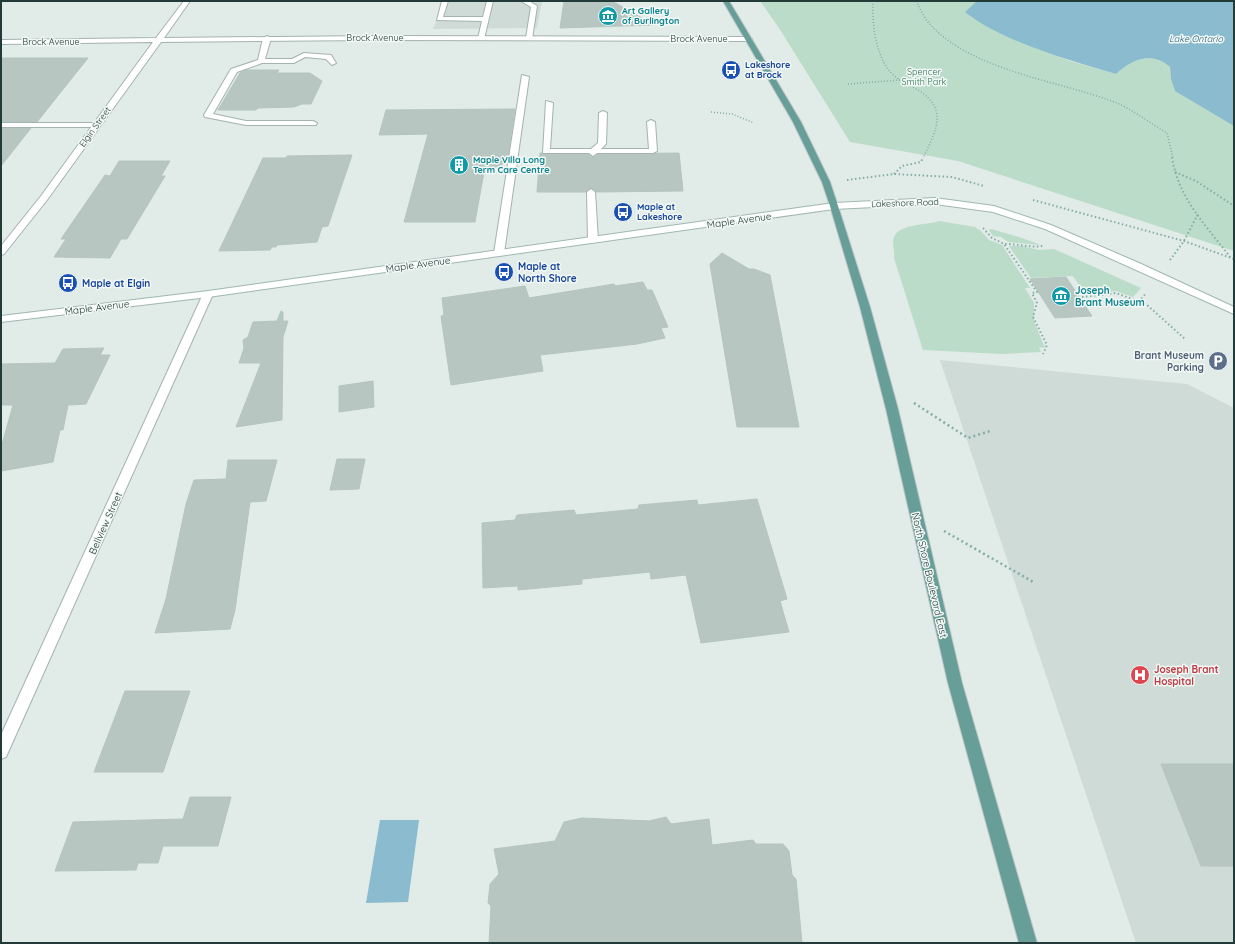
<svg xmlns="http://www.w3.org/2000/svg" width="1235" height="944" viewBox="0 0 1235 944" font-family="Quicksand,sans-serif">
<style>
.built{fill:#cfdbd7}
.green{fill:#bbdcc8}
.water{fill:#8bbbcf}
.building{fill:#b7c6c1;stroke:#b4c5c0}
.lines{fill:none;stroke-linecap:round;stroke-linejoin:round}
.service-casing{stroke:#a4b3b0;stroke-width:2}
.minor-casing{stroke:#a4b3b0;stroke-width:2}
.tertiary-casing{stroke:#a4b3b0;stroke-width:2}
.secondary-casing{stroke:#a0b7b1;stroke-width:2}
.primary-casing{stroke:#c1c8c7;stroke-width:2}
.path-far2{stroke:#83aea6;stroke-width:1.5;stroke-dasharray:1 2;stroke-linecap:butt}
.path-far1{stroke:#83aea6;stroke-width:2;stroke-dasharray:1.5 2.5;stroke-linecap:butt}
.path{stroke:#83aea6;stroke-width:2.5;stroke-dasharray:2 3;stroke-linecap:butt}
.service{fill:#fff;fill-rule:evenodd}
.minor{fill:#fff;fill-rule:evenodd}
.tertiary{fill:#fff;fill-rule:evenodd}
.secondary{fill:#fff;fill-rule:evenodd}
.primary{fill:#679f98;fill-rule:evenodd}
.labels{text-anchor:middle;stroke-width:3;stroke-linejoin:round;paint-order:stroke}
.far-culture-label{font-size:9px;font-weight:bold;fill:#0d838f;stroke:#f2f8f5;text-anchor:start}
.far-street-label{font-size:9px;fill:#223b38;stroke:#f2f8f5}
.far-water-label{font-size:9px;font-style:italic;fill:#1e5b75;stroke:#f2f8f5}
.far-transit-label{font-size:9px;font-weight:bold;fill:#164399;stroke:#f2f8f5;text-anchor:start}
.far-park-label{font-size:9px;fill:#2d7150;stroke:#f2f8f5}
.street-label{font-size:10px;fill:#223b38;stroke:#f2f8f5}
.transit-label{font-size:10px;font-weight:bold;fill:#164399;stroke:#f2f8f5;text-anchor:start}
.culture-label{font-size:10px;font-weight:bold;fill:#0d838f;stroke:#f2f8f5;text-anchor:start}
.service-label{font-size:10px;font-weight:bold;fill:#4e5e75;stroke:#f2f8f5;text-anchor:end}
.health-label{font-size:10px;font-weight:bold;fill:#be3a42;stroke:#f2f8f5;text-anchor:start}
</style>
<rect width="100%" height="100%" fill="#e1ebe8"/>
<g class="built">
<path d="M444,1h98l-5,27 -104,1z"/>
<path d="M940,360l247,24 47,24v535h-98z"/>
</g>
<g class="green">
<path d="M760,1h217l-2,3 40,35 55,22 46,13c16,-15 36,-23 54,-7l1,12 63,47v125l-276,-90 -108,-19 -71,-114z"/>
<path d="M939,221l36,6 6,4 8,9 13,5 28,43h-5l9,15v18l11,27 -6,-1 2,5 -39,2 -79,-4 -29,-92c1,-6 -1,-10 -1,-16 1,-20 35,-16 46,-21z"/>
<path d="M991,229l31,9 19,7 -33,-3 -7,-5 -8,-1 -4,-6z"/>
<path d="M1009,246h13l17,4 15,-1 87,39 -8,9 -17,-6 -28,2 -5,-2 -10,-15 -42,2z"/>
</g>
<g class="water">
<path d="M977,1h257v125l-59,-35 -4,-12 -1,-12c-18,-16 -38,-8 -54,7 -45,-13 -115,-33 -151,-62z"/>
<path d="M380,820h39l-11,82 -42,1z"/>
</g>
<g class="building">
<path d="M564,1h48l42,24 -94,3z"/>
<path d="M1,58h87l-51,64h-36z"/>
<path d="M246,70h33l-2,3h33l12,8 -11,23h-9l-8,3 -36,1 -2,2h-38l22,-37z"/>
<path d="M515,109l-8,53 -23,10 -9,50h-71l24,-88 -49,1 7,-25z"/>
<path d="M1,128h30l-30,38z"/>
<path d="M540,153l48,1 5,4 5,-4 81,-1 4,38 -87,1 -5,-4 -5,4h-49z"/>
<path d="M352,155l-24,71 -6,1 -5,15 -40,3 -1,2h-4l-2,3 -51,1 44,-93h23l1,-2z"/>
<path d="M119,161h51l-9,15h4l-38,63h-6l-11,19 -56,-1 12,-18h-5l44,-64 5,1z"/>
<path d="M722,253l27,16h5l16,6 29,152h-62l-27,-163z"/>
<path d="M1066,277l26,39 -37,2 -25,-39z"/>
<path d="M643,282l4,8h5l16,37 -7,1 4,10 -28,6 -97,11 3,16 -92,14 -10,-69 3,-1 -2,-17 83,-12 4,12 85,-14 1,2z"/>
<path d="M281,311l2,1v9h5l-5,16 -1,83 -46,7 25,-64h-22l5,-15 -1,-8 5,-3 5,-15 24,-1z"/>
<path d="M104,348l-4,7h10l-24,49 -18,1 -5,25h-3l-7,32 -52,9v-23l12,-43h-12v-41l54,-1 8,-14z"/>
<path d="M373,381l1,26 -35,5v-26z"/>
<path d="M337,459h28l-6,30 -29,1z"/>
<path d="M228,460h49l-11,41 -16,1 -15,108 -5,19 -75,4 11,-34 20,-95 8,-24 32,-1z"/>
<path d="M757,499l30,100 -7,2 9,31 -88,11 -15,-68 -35,4 -1,-7 -68,7v5l-64,6v-4l-35,2 -1,-65 33,-3 2,-5 57,-5 2,5 62,-6 1,-4 58,-5 1,5z"/>
<path d="M125,691h65l-27,81h-69z"/>
<path d="M1161,764h73v102h-33z"/>
<path d="M190,797h41l-13,49h-55l-5,17h-20l-2,7 -81,1 18,-49 110,-3z"/>
<path d="M666,817l5,7 38,-5 3,26 41,-5 3,4h27l6,7 3,24 4,4 6,64h-313l2,-37 -3,-3 2,-19 9,-10 -5,-25 61,-8 9,-19 18,-4 67,3z"/>
</g>
<g class="lines">
<g class="service-casing">
<g id="service">
<path d="M442,1h6l-5,16h40l4,-16h6l-9,38 -6,-1 4,-17 -45,-1z"/>
<path d="M521,1h8l8,5 -5,33 -6,-1 5,-31z"/>
<path d="M267,36l4,2 -6,21h27l12,-6 27,2 5,8 -4,2 -6,-6 -21,-2 -11,6h-32l-25,9 -24,42 33,7h67l4,2 -1,2h-70l-41,-8 -1,-2 27,-46 27,-9 5,-22z"/>
<path d="M522,75l7,2 -25,176 -5,3 -5,-3z"/>
<path d="M546,101l7,2 -3,46h41l7,-6 1,-30 4,-2 4,2 -1,31 -5,5h48l-2,-27 4,-2 4,2 2,29 -4,2h-56l-4,3 -4,-3h-46z"/>
<path d="M1,123h96l4,2 -4,2h-96z"/>
<path d="M591,189l4,3 3,48 -5,3 -5,-3 -1,-48z"/>
</g>
</g>
<g class="minor-casing">
<path id="minor" d="M208,291l5,3 -207,463 -5,2v-24l202,-441z"/>
</g>
<g class="tertiary-casing">
<path id="tertiary" d="M184,1h6l-26,37 208,-2 376,1 4,2 -4,2 -376,-1 -211,2 -114,158 -43,54 -3,1v-9l40,-50 112,-154 -152,2v-4l155,-2z"/>
</g>
<g class="secondary-casing">
<path id="secondary" d="M935,198l59,8 57,19 88,38 95,44v7l-189,-85 -52,-17 -58,-8 -101,5 -626,88 -207,25v-6l207,-25 626,-88z"/>
</g>
<g class="primary-casing">
<path id="primary" d="M723,1h6l72,121 29,60 8,24 32,101 28,102 64,274 75,260h-18l-71,-260 -62,-274 -26,-102 -30,-101 -8,-24 -29,-60z"/>
</g>
<g class="path-far2">
<path d="M873,1c-1,22 2,50 15,68 6,9 16,13 25,18 36,20 25,40 10,71"/>
<path d="M916,1c4,7 7,15 12,21 40,47 125,58 181,78 21,7 39,22 58,33l6,25"/>
<path d="M848,84l52,-4"/>
<path d="M711,112l21,2 22,9"/>
</g>
<g class="path-far1">
<path d="M1172,157c6,41 35,70 59,101"/>
<path d="M1175,172l21,9 38,25"/>
<path d="M894,174l8,-8 19,-4 2,-5"/>
<path d="M847,180l47,-6 58,3 32,9"/>
<path d="M1033,200l151,41 50,18"/>
<path d="M983,228l9,10 12,6 33,48 -5,1 5,10 -4,14 14,28 -4,9"/>
<path d="M1005,244c14,0 25,4 38,2"/>
<path d="M1170,260l14,-19 14,-27"/>
<path d="M1082,297l34,-4 30,11 39,35"/>
<path d="M1139,302l7,-9"/>
</g>
<g class="path">
<path d="M914,403l54,35 22,-7"/>
<path d="M944,531l91,52"/>
</g>
<use href="#service" class="service"/>
<use href="#minor" class="minor"/>
<use href="#tertiary" class="tertiary"/>
<use href="#secondary" class="secondary"/>
<use href="#primary" class="primary"/>
</g>
<defs>
<g id="museum-disc" transform="scale(1)"><circle r="9.5" fill="#0f9aa8" stroke="#f2f8f5"/><path d="M0-6L6-3V-2H-6V-3ZM-5-1h2V3h-2ZM-1-1h2V3h-2ZM3-1h2V3H3ZM-6 4H6V6H-6Z" fill="#fff"/></g>
<g id="bus-disc" transform="scale(1)"><circle r="9.5" fill="#1a4fb4" stroke="#f2f8f5"/><path d="M-5-6H5V4H4V6H2V4H-2V6H-4V4H-5ZM-3.5-4V0h7V-4ZM-3.5 1.2v1.5H-2V1.2ZM2 1.2v1.5H3.5V1.2Z" fill="#fff"/></g>
<g id="building-disc" transform="scale(1)"><circle r="9.5" fill="#0f9aa8" stroke="#f2f8f5"/><path d="M-4-6H4V6H1V3H-1V6H-4ZM-2.5-4.3h1.7v1.8h-1.7ZM.8-4.3h1.7v1.8H.8ZM-2.5-1h1.7V.8h-1.7ZM.8-1h1.7V.8H.8Z" fill="#fff"/></g>
<g id="parking-disc" transform="scale(1)"><circle r="9.5" fill="#5c6f8a" stroke="#f2f8f5"/><path d="M-3.5-5.5H1a3.5 3.5 0 0 1 0 7H-1V5.5H-3.5ZM-1-3.4V-.6H.8a1.4 1.4 0 0 0 0-2.8Z" fill="#fff"/></g>
<g id="hospital-disc" transform="scale(1)"><circle r="9.5" fill="#e0444e" stroke="#f2f8f5"/><path d="M-5-5h3v3.5h4V-5h3V5h-3V1.5h-4V5h-3Z" fill="#fff"/></g>
</defs>
<g fill-rule="evenodd">
<use href="#museum-disc" x="608" y="16"/>
<use href="#bus-disc" x="731" y="70"/>
<use href="#building-disc" x="459" y="165"/>
<use href="#bus-disc" x="623" y="212"/>
<use href="#bus-disc" x="504" y="272"/>
<use href="#bus-disc" x="68" y="283"/>
<use href="#museum-disc" x="1061" y="296"/>
<use href="#parking-disc" x="1218" y="361"/>
<use href="#hospital-disc" x="1140" y="675"/>
</g>
<g class="labels">
<g class="far-culture-label">
<text x="622" y="14">Art Gallery<tspan x="622" dy="10">of Burlington</tspan></text>
<text x="473" y="163">Maple Villa Long<tspan x="473" dy="10">Term Care Centre</tspan></text>
</g>
<g class="far-street-label">
<text x="375" y="41">Brock Avenue</text>
<text x="699" y="42">Brock Avenue</text>
<text x="51" y="45">Brock Avenue</text>
<text transform="translate(95 127) rotate(-54)" y="3">Elgin Street</text>
<text transform="translate(905 203) rotate(-2)" y="3">Lakeshore Road</text>
</g>
<g class="far-water-label">
<text x="1196" y="42">Lake Ontario</text>
</g>
<g class="far-transit-label">
<text x="745" y="68">Lakeshore<tspan x="745" dy="10">at Brock</tspan></text>
<text x="637" y="210">Maple at<tspan x="637" dy="10">Lakeshore</tspan></text>
</g>
<g class="far-park-label">
<text x="924" y="75">Spencer<tspan x="924" dy="10">Smith Park</tspan></text>
</g>
<g class="street-label">
<text transform="translate(739 220) rotate(-8)" y="4">Maple Avenue</text>
<text transform="translate(418 264) rotate(-8)" y="4">Maple Avenue</text>
<text transform="translate(97 307) rotate(-7)" y="4">Maple Avenue</text>
<text transform="translate(105 523) rotate(-66)" y="4">Bellview Street</text>
<text transform="translate(930 575) rotate(77)" y="4">North Shore Boulevard East</text>
</g>
<g class="transit-label">
<text x="518" y="270">Maple at<tspan x="518" dy="12">North Shore</tspan></text>
<text x="82" y="287">Maple at Elgin</text>
</g>
<g class="culture-label">
<text x="1075" y="294">Joseph<tspan x="1075" dy="12">Brant Museum</tspan></text>
</g>
<g class="service-label">
<text x="1204" y="359">Brant Museum<tspan x="1204" dy="12">Parking</tspan></text>
</g>
<g class="health-label">
<text x="1154" y="673">Joseph Brant<tspan x="1154" dy="12">Hospital</tspan></text>
</g>
</g>
<rect width="1235" height="944" fill="none" stroke="#223b38" stroke-width="4"/>
</svg>
